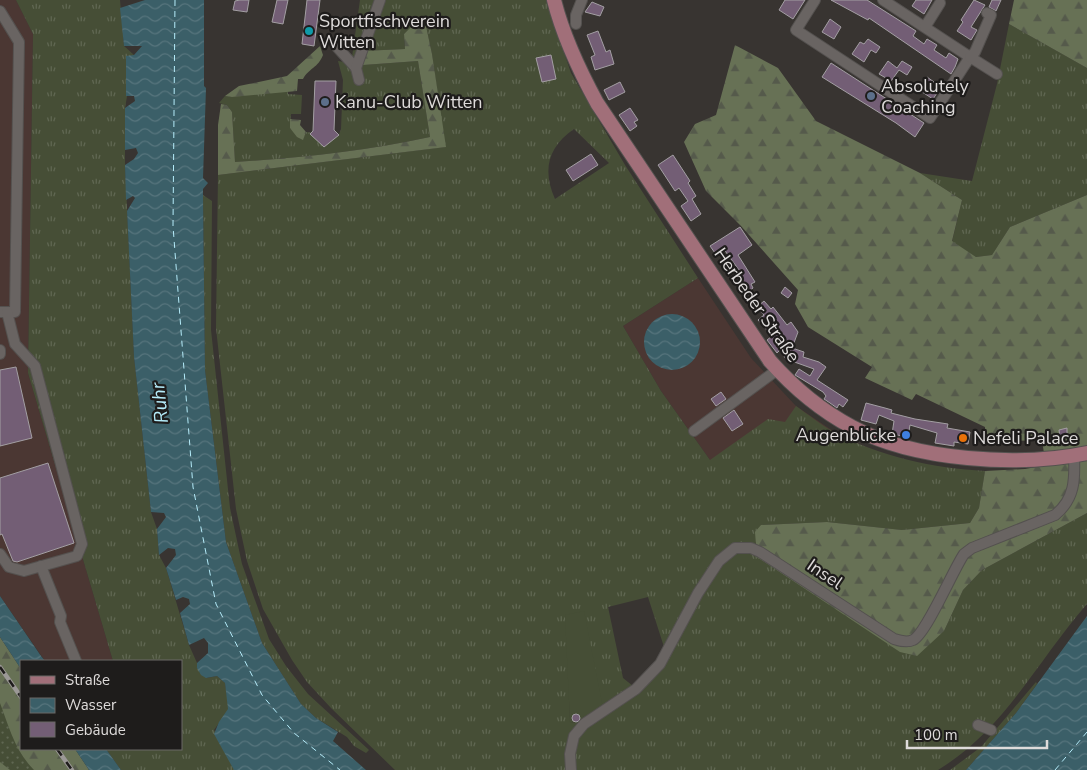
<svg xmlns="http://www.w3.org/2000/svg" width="1087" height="770" viewBox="0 0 1087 770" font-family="'Nunito Sans',sans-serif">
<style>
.industrial{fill:#4b3733}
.grass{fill:url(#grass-tufts);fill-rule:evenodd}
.forest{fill:url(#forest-firs)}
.park{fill:url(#park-dots)}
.garden{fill:#464e36}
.water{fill:url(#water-waves)}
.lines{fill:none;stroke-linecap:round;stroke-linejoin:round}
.ferry{stroke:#b5ecfa;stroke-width:1;stroke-dasharray:6 5;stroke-linecap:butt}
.building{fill:#735e75;stroke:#a39fa3}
.minor-casing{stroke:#54514f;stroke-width:12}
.major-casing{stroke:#54514f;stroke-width:16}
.minor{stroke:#696462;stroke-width:10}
.major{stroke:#a16f79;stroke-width:14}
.rail-casing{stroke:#9b9896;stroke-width:4.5}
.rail{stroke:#1e1c1b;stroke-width:2.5;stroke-dasharray:8;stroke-linecap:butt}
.culture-dot{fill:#0f9aa8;stroke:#1e1c1b;stroke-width:2}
.service-dot{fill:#5c6f8a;stroke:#1e1c1b;stroke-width:2}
.shop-dot{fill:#3f7fe0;stroke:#1e1c1b;stroke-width:2}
.food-dot{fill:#e8710a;stroke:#1e1c1b;stroke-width:2}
.labels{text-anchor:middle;stroke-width:4.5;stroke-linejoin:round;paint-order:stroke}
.poi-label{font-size:18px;fill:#dedbda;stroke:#1e1c1b;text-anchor:start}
.street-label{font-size:18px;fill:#dedbda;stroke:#1e1c1b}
.water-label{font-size:19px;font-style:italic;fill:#b5ecfa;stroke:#1e1c1b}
</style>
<defs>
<pattern id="grass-tufts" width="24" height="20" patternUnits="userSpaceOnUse" patternTransform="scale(1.25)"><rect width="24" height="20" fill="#464e36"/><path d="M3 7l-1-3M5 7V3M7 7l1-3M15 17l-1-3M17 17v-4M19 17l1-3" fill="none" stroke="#606752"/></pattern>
<pattern id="forest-firs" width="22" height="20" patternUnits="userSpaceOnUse" patternTransform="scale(1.25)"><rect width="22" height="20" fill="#677155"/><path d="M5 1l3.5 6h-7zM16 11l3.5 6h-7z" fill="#555a4b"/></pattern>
<pattern id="park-dots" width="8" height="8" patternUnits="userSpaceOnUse" patternTransform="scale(1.25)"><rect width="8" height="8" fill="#464e36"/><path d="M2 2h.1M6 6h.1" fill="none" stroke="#606752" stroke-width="1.8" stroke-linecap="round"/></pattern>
<pattern id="water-waves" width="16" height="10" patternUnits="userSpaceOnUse" patternTransform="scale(1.25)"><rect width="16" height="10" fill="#3b5f68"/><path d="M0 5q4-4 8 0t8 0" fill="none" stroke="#57757d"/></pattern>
</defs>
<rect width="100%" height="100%" fill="#383431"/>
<g class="industrial">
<path d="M0,0h16l17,34 -5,339 85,288h-68l-45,-65z"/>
<path d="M698,278l53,80 45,48 37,25 57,28 -180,1 -49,-69 -38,-65z"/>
</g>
<g class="grass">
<path d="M16,0h104l4,46 10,9 -9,53v57l9,192 17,155 6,17 2,26 7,13 23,77 8,18v5l10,10 10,-2 8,7 4,26 -15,21 23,40h-116l-15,-21h75v-88h-68l-85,-288 5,-339z"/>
<path d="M360,0h186l25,73 54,92 73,113 -75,48 38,65 49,69 58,-41 17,3 11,-16c13,9 25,19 38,26 47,25 99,36 151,39l-6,37 -9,15 -68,7 -75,-8 -66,3 -6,20 -12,-2 201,88 19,-41 19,-20 105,-57v91c-50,57 -82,125 -149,166h-543l-64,-62 -24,-26 -15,-22 -29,-51 -16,-48 -11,-52 -20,-181 2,-153 227,-28 -13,-93 -6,-28 -14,1 -8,7 1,15 -43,2 -5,17 6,-3 55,-4 12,76c-65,14 -129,21 -195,25l-3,-50 -5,-7 -8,-2 6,-7 7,1 56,-7v4l14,1 -1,19h-10l-1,14 13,11 3,-7 33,3 2,-6 2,-49 -5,-19 6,1 8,-5zM574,129l35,34 -54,36c-13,-29 -7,-52 19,-70zM648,597l17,53 -13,30 -14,10 -15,-12 -15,-71zM569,670l12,53 -11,-1z"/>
<path d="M1009,24l78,44v127l-77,32 -18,28 -16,2 -24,-15 10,-42 -42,-27 52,8 25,-97z"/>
<path d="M203,195l9,6 -1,129 19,178 12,56 27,75 17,27 22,28 61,56 -3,3 -12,-7 -7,-9 -31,-19 -15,-14 -39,-61 -36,-101 -21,-172z"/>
<path d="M1036,682l1,2 -21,29 -50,57h-16l31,-23z"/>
</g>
<g class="forest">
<path d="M1014,0h73v68l-78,-44z"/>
<path d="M426,26l6,28 14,93 -228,28v-50l3,-21 6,1 5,7 3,50c66,-4 130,-11 195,-25l-12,-76 -55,4 -7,3 6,-17 43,-2 -1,-15 7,-7z"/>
<path d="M735,45l43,23 38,53 104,52 42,27 -10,41 24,16 16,-2 18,-28 77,-32v251l-43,7 -2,-12 -57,-1v-13l-69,-33 -4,6 -47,-22 7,-11 -64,-40 -13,-23 3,-14 -57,-64 -35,-35 -22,-49 11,-18 21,-9z"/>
<path d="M320,46l3,9c-5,13 -14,13 -20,24h-5l-1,12 -65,6 -7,-1 14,-10 48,-10z"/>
<path d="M290,119l11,1 -1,5 6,7 -3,8 -6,-3 -7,-9z"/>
<path d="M1087,458v55l-105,57 -19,20 -19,41 -27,25 -17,-4 -143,-95 -2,-25 6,-7 66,-3 75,8 68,-7 9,-15 6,-37 40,-2z"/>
<path d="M0,637l21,32v80h54l14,21h-89z"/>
</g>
<path class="park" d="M0,703c9,24 15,48 34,67h-24l-10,-8z"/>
<path class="garden" d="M584,611l19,97 -22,15 -11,-1 -5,-107z"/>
<g class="water">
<path d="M145,0h59v86l2,2 -3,90 5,5 -5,6v6l2,175 21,172 36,101 39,61 15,14 22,14 -5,9 33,29h-132l-20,-36 5,-12 9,-13 -3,-26 -8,-7 -11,2 -5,-3 -4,-7v-5l11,-10v-10l-4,-5 -15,7 -9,-32 10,-9 -1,-5 -6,-2 -7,3 -10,-32 10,-13 -1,-6 -7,-1 -9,7 -2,-26 9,-12 -2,-4 -13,-1 -17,-155 -7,-146 8,-13 -2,-2 -7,4 -1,-35 9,-6 4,-6 -2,-5 -11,2v-42l10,-7 -1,-5h-8v-40l8,-1 8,-9h-18l-4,-38z"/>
<circle cx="672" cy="342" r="28"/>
<path d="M0,596l41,60 4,5h-24v8l-21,-32z"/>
<path d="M1087,616v154h-121l50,-57z"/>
<path d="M75,749h31l15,21h-32z"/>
</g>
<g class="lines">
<g class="ferry">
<path d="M175,0l-2,226 20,261 23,117 46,91 32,38 46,37"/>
<path d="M1055,770l32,-38"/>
</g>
</g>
<g class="building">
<path d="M240,0h9l-2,12 -14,-2 2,-9z"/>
<path d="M277,0h11l-5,24 -11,-2z"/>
<path d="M307,0h13l-6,46 -12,-2z"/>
<path d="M785,0h20l-12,19 -14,-9z"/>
<path d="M831,0h36l49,31 -3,5 11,8 3,-5 10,6 -3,5 12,8 3,-5 9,6 -3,8 -4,7 -82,-56 -1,2z"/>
<path d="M916,0h16l-8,14 -12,-8z"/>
<path d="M974,0l11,5 -14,22 6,3 -6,10 -14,-9 6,-9 -2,-2z"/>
<path d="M992,0h9l-5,11 -7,-4z"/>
<path d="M592,2l12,5 -4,9 -15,-4z"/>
<path d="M830,19l11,8 -7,12 -12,-7z"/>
<path d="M598,31l8,21 4,-2 4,14 -19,6 -4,-13 4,-2 -8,-20z"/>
<path d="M868,39l12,8 -4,6 -5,-3 -7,12 -12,-8 8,-12 4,2z"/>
<path d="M551,55l5,24 -14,3 -6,-24z"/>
<path d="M888,61l9,7 5,-7 10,6 -5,8 -8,-5 -8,11 -12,-7z"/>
<path d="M831,63l93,60 -9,14 -19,-14 -74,-46z"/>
<path d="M927,77l7,5 -2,3 7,5 -6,9 -14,-9z"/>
<path d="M315,81h21l-2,49 5,5 -15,12 -14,-13 3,-3z"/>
<path d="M620,82l5,10 -16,8 -5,-10z"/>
<path d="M630,108l8,12 -4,2 3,4 -7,5 -11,-16z"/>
<path d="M591,154l7,11 -25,16 -7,-11z"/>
<path d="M673,155l17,26 -2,2 8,13 -4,3 9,15 -10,7 -10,-15 7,-5 -9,-13 -4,3 -17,-26z"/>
<path d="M740,227l12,18 -14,10 17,27 -4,2 2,4 -6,5 -11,-21 3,-2 -16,-22 -8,5 -5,-7z"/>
<path d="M785,287l7,6 -4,5 -7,-5z"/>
<path d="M764,301l7,8 2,-2 14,18 4,-3 7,10 -6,16 12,4 -1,5 16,5 7,5 -9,13 31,20 -5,7 -4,-3 -2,4 -7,-5 -6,-4 2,-3 -3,-4 -28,-17 4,-6 11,7 4,-7 -28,-10 -6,-9 -3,3 -10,-13 5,-4 -14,-16 6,-5 -7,-8z"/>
<path d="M16,367l16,71 -32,8v-76z"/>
<path d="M721,392l5,7 -10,7 -5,-7z"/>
<path d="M866,403l19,5 7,2 -1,3 24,6 33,5 -1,4 23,4 -2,12 -14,-2v4l-19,-3 2,-10 -27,-8 -2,12 -16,-3 2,-13 -15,-6 -3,9 -15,-4z"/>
<path d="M734,410l9,14 -11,7 -9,-13z"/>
<path d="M1067,428v8l-7,1 -1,-7z"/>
<path d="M48,463l26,80 -57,19 -4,-1 -11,-27 -2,1v-57z"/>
<circle cx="576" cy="718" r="4"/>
</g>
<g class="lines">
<g class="minor-casing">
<g id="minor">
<path d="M815,0l-19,30 134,88 40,-61 -87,-57"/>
<path d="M0,11l19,31 -4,270h-14"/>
<path d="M987,13l4,2 -16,37 -5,5 27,17"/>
<path d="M576,24v-9l6,-15"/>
<path d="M925,27l15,-24"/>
<path d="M336,46l20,22"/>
<path d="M359,80l-3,-12 24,-68"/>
<path d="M0,350v4"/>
<path d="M694,431l83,-61"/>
<path d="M0,554l9,13 15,4 53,-15 5,-12 -47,-178 -20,-22 -8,-32"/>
<path d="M41,566l20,50 -1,6 16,39"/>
<path d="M978,725l13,5"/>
<path d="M571,770l-1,-16 4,-18 10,-12 52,-35 24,-25 38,-71 21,-32 16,-13h16l9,4 134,87c6,2 13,4 19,1 13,-6 40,-70 51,-86l8,-6 83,-33c20,-16 20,-36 19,-59"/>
</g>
</g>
<g class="major-casing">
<path id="major" d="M554,0c9,36 25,70 43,103l173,258c24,27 50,49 82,66 63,34 167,40 235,26"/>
</g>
<use href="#minor" class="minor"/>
<use href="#major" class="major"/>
<g class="rail-casing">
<g id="rail">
<path d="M0,667l21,30"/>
<path d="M57,749l15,21"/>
</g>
</g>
<use href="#rail" class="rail"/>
</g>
<circle class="culture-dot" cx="309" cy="31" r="5"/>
<g class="service-dot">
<circle cx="871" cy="96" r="5"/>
<circle cx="325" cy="102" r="5"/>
</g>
<circle class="shop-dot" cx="906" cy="435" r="5"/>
<circle class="food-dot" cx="963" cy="438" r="5"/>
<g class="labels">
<g class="poi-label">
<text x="319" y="27">Sportfischverein<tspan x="319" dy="21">Witten</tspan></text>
<text x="881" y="92">Absolutely<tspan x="881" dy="21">Coaching</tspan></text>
<text x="335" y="108">Kanu-Club Witten</text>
<text x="896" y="441" text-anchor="end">Augenblicke</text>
<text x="973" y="444">Nefeli Palace</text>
</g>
<g class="street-label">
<text transform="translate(757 305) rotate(55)" y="6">Herbeder Straße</text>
<text transform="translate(825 574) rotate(34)" y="6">Insel</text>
</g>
<g class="water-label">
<text transform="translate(159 403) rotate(-96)" y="7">Ruhr</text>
</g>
</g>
<rect x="20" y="660" width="162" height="90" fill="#1e1c1b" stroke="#6b6867"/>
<rect x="30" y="676" width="25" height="8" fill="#a16f79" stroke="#6b6867"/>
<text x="65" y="685" font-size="15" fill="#dedbda">Straße</text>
<rect x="30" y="698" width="25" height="15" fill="url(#water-waves)" stroke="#6b6867"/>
<text x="65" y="710" font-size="15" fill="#dedbda">Wasser</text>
<rect x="30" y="722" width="25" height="15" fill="#735e75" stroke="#6b6867"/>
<text x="65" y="735" font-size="15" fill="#dedbda">Gebäude</text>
<path d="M907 740v8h140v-8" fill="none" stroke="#dedbda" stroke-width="2.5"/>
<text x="914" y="740" font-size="15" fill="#dedbda" stroke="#1e1c1b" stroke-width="4" paint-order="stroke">100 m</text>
</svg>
